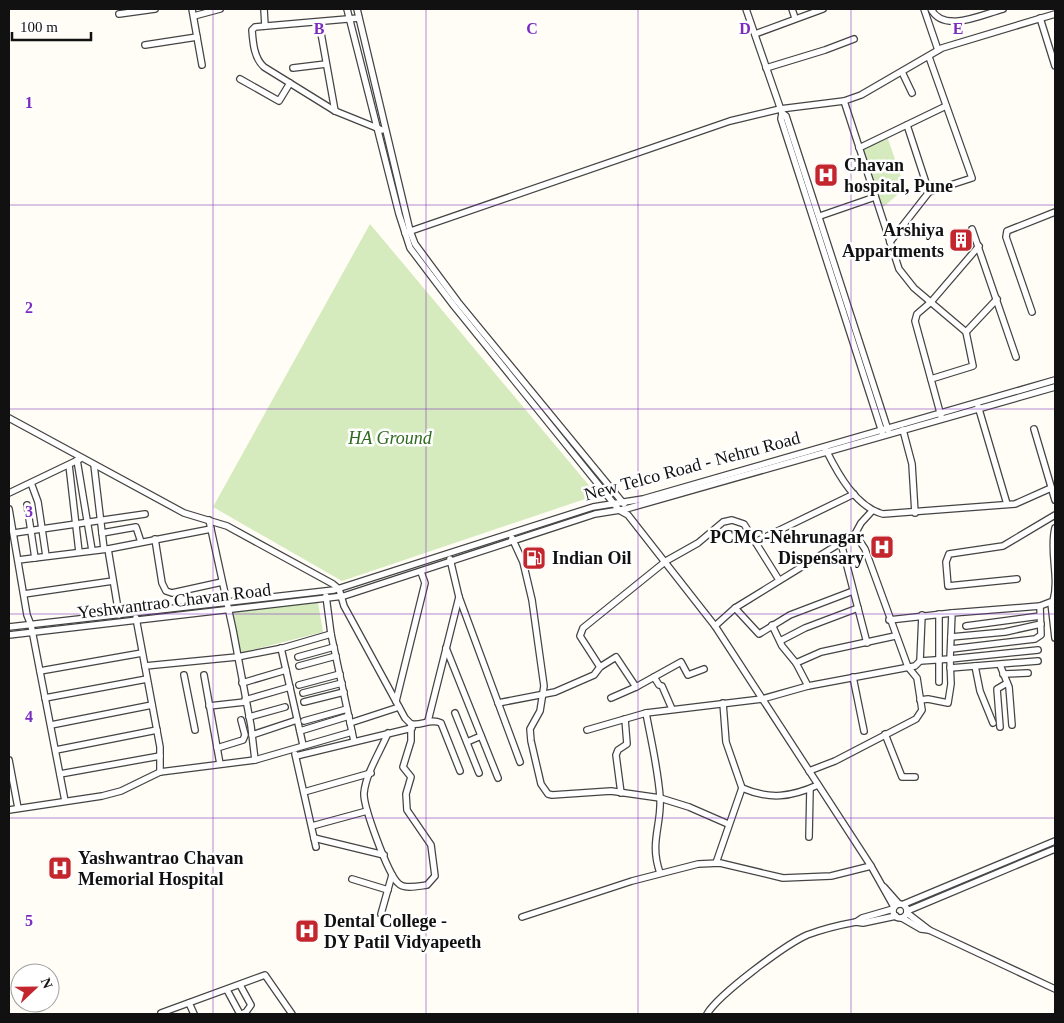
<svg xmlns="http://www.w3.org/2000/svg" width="1064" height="1023" viewBox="0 0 1064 1023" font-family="Georgia,serif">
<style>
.green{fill:#d5ebbd}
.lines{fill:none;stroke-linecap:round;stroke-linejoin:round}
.minor-casing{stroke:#444;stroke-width:8}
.minor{stroke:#fff;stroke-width:5.5}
.grid{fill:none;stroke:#7b2cbf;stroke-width:1;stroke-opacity:0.55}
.labels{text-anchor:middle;stroke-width:5;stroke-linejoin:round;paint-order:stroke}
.poi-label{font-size:18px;font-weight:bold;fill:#111;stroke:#fff;text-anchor:start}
.park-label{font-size:18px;font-style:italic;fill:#2f6b1f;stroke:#fff}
.street-label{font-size:18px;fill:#111;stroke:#fff}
.grid-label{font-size:16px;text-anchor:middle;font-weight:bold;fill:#7b2cbf;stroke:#fff;stroke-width:5;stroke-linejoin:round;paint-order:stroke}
</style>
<rect width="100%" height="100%" fill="#fffdf5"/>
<g class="green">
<path d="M888,139l17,49 -24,21 -20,-60z"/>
<path d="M370,224l227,271 -255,86 -129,-74z"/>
<path d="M318,602l5,30 -83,21 -10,-42z"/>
</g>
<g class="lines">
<g class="minor-casing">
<g id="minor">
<path d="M192,9l10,56"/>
<path d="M264,9l1,17"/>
<path d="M347,9l52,205 11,34 44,58 165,204 9,5 87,111 156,240 23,41"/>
<path d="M357,9l53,222 5,13 43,58 166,202"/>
<path d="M746,9l36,104 -1,6 101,313"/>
<path d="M792,9l3,9"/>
<path d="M924,9l14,41"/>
<path d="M931,9c13,25 52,5 72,0"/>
<path d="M119,14l36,-5"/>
<path d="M194,16l26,-7"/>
<path d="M359,18l-104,9 -3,3c1,13 2,28 12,37l71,44 47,19"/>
<path d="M1040,18l15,48"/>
<path d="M319,22l16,89"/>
<path d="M755,34l68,-25"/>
<path d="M145,45l52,-8"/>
<path d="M293,68l33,-4"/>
<path d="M766,68l59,-18 29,-11"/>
<path d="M902,72l10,21"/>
<path d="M240,79l39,22 11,-18"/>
<path d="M844,101l55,168 15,19 52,44 7,34 -42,13"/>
<path d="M782,113l4,3 102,314"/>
<path d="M907,125l22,67"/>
<path d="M859,148l87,-42"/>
<path d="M820,216l55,-19"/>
<path d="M972,229l44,128"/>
<path d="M405,233l325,-112 50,-12 64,-8 17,-6 81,-47 113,-34"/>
<path d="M890,242l39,-50 43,-14 -43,-121"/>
<path d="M1032,312l-26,-75 1,-6 48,-19"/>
<path d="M966,332l31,-33"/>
<path d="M978,406l29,98"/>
<path d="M941,416l-26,-95 2,-7 14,-12 48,-56"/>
<path d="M9,418l175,95 43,13 106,58 6,5 5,17 61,112 6,6"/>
<path d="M1034,429l21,71"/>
<path d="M903,430l9,34 3,49"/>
<path d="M826,450c12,24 30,57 57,64l132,-10 36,-16"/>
<path d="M77,460l15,90"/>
<path d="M69,465l10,87"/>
<path d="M94,465l10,84"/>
<path d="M31,483l7,19 8,54"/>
<path d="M9,493l71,-34"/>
<path d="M27,505l8,53"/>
<path d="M9,509l18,106 4,10 34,176"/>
<path d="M209,520l24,110 18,96 4,34"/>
<path d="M14,533l131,-19"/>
<path d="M102,533l34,-6 5,15"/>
<path d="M512,538l11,24 9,38 12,86 -4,25 -10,18 1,12 10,43 7,10 4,1 59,-4 49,7 29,9 39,17"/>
<path d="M155,539l7,44 4,8 6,2 50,-11"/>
<path d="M755,542l99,-48"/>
<path d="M841,543l26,100"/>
<path d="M108,549l11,66"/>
<path d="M450,559l9,38 61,165"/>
<path d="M18,560l90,-11 103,-20"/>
<path d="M1017,579l-69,7 -2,-24 3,-8 54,-8 52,-31"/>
<path d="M24,594l89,-13"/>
<path d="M326,596l5,38 23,107"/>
<path d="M1051,603l4,35"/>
<path d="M735,608l24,26 31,-19 63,-24"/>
<path d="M939,614v68"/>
<path d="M136,618l24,129v25"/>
<path d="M889,620l63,-7"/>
<path d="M772,625l10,21 14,17"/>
<path d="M715,626l20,-18 120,-74 6,-11 11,-12"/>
<path d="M966,626l74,-10"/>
<path d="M9,627l325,-37 259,-83 50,-8 412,-119"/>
<path d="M9,635l335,-39 251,-82 31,-5 429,-122"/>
<path d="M951,637l54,-5 36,-8"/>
<path d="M780,641l25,-13 53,-20"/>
<path d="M281,648l22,97"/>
<path d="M446,648l52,130"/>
<path d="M951,649l84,-10 6,-4 -1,-29"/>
<path d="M298,657l36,-10"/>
<path d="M920,661l30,-2 2,-46 88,-7 13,-5c7,-23 -4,-49 2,-73"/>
<path d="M1000,665l9,22 3,38"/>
<path d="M145,666l92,-9 46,-9 48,-14"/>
<path d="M299,666l37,-10"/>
<path d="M975,666l5,25 13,32"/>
<path d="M600,667l-20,-31 3,-8 83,-67 32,-18 25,-21 9,-2 12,4 35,56"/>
<path d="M950,668l88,-7"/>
<path d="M40,671l102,-18"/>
<path d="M1003,674l25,-1"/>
<path d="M184,675l11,55"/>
<path d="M204,675l16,89"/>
<path d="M654,677l5,8 3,1 10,23"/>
<path d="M853,677l11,54"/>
<path d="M242,683l44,-13"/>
<path d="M299,685l41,-11"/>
<path d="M808,686l-12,-23 25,-11 74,-16"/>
<path d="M303,693l39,-10"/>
<path d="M45,698l102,-19"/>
<path d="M611,698l25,-11"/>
<path d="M245,700l45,-13"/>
<path d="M920,700l8,-1 20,4 3,-19 -1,-25 88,-9"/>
<path d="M396,701l29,-118 -4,-11"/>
<path d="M304,702l40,-10"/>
<path d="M498,703l57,-11 39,-17 6,-8 16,-10 20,30 45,-25 7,13 16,-6"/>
<path d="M723,703l3,39 16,46"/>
<path d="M209,706l36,-4"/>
<path d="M455,713l24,60"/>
<path d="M646,713c5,27 12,56 14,84 2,28 -11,45 0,76"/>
<path d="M249,717l36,-10"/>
<path d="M304,721l43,-12"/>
<path d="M428,721l31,-124"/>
<path d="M350,723l49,-16"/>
<path d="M411,724c11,2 19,-6 30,-1l19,48"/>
<path d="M51,725l101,-20"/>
<path d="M1000,727l-3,-38 10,-6"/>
<path d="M587,730l59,-17 116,-14 46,-13 107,-20 5,-5 2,-46"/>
<path d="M300,731l49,-15"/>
<path d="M388,733c-8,19 -22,40 -24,60 -1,13 24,81 34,90 6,7 21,3 29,2l8,-9 -4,-31 -24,-35 -1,-16 5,-17 -8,-10 8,-26v-17"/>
<path d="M885,734l17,43h13"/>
<path d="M252,735l45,-15"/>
<path d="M467,742l14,-6"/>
<path d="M217,748l26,-8 2,-5 -4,-15"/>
<path d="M56,750l101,-20"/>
<path d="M295,754l21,93"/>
<path d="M296,756l116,-28"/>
<path d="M9,760l9,48"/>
<path d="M809,771l26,-10 81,-42 6,-9 -5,-32 -9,-11 -43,-118 -10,-15"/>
<path d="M60,774l100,-18"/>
<path d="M742,788c28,12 49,9 76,-3"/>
<path d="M304,792l67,-19"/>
<path d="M621,793l-5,-38 2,-5 9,-6 -2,-25"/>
<path d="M9,810l93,-14 19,-5 39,-19 95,-12 97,-28"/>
<path d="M312,826l55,-15"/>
<path d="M809,837l1,-48"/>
<path d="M314,838l70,17"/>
<path d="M716,863l26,-75"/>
<path d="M352,879l36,11"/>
<path d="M884,887l15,17"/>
<circle cx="900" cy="911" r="7"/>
<path d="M904,904l151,-63"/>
<path d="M907,911l148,-62"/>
<path d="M907,913l22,17"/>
<path d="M381,914l11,-39"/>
<path d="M522,917l110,-36 66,-17 22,-1 63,15 48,-2 40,-10"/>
<path d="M902,918l19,11 8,1 126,59"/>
<path d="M856,922l7,1 33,-7"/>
<path d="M240,985l11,20 -5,7 -4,2"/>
<path d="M227,990l13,24"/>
<path d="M189,1003l5,11"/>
<path d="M161,1013l104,-38 27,39"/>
<path d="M707,1014c12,-20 78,-69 100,-79 16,-6 32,-10 49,-13l6,-4 31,-9"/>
</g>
</g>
<use href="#minor" class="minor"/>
</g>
<path class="grid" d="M213,9v1005M426,9v1005M638,9v1005M851,9v1005M9,205h1046M9,409h1046M9,614h1046M9,818h1046"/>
<defs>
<g id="hospital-square" transform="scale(1.25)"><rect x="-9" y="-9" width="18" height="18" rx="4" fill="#c4262e" stroke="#fff"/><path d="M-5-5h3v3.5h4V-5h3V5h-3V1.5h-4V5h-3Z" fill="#fff"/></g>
<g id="building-square" transform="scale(1.25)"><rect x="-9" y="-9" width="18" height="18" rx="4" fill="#c4262e" stroke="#fff"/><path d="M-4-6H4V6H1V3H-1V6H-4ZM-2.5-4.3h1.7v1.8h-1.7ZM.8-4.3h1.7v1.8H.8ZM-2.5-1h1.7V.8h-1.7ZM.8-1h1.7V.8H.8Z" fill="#fff"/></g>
<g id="fuel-square" transform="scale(1.25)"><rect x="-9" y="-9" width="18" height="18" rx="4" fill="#c4262e" stroke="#fff"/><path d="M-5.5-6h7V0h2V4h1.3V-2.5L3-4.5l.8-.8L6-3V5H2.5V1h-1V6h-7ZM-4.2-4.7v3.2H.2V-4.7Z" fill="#fff"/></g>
</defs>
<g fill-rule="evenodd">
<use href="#hospital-square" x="826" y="175"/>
<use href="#building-square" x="961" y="240"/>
<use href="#hospital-square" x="882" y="547"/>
<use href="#fuel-square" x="534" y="558"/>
<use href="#hospital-square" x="60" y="868"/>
<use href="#hospital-square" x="307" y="931"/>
</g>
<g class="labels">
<g class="poi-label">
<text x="844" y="171">Chavan<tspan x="844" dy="21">hospital, Pune</tspan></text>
<text x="944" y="236" text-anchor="end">Arshiya<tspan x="944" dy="21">Appartments</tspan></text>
<text x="864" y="543" text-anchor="end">PCMC-Nehrunagar<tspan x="864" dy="21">Dispensary</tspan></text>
<text x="552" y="564">Indian Oil</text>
<text x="78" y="864">Yashwantrao Chavan<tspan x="78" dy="21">Memorial Hospital</tspan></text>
<text x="324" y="927">Dental College -<tspan x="324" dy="21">DY Patil Vidyapeeth</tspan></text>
</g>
<g class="park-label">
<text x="390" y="444">HA Ground</text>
</g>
<g class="street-label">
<text transform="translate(692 466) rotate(-15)" y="6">New Telco Road - Nehru Road</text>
<text transform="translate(174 601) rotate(-7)" y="6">Yeshwantrao Chavan Road</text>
</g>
</g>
<g class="grid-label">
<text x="319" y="34">B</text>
<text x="532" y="34">C</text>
<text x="745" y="34">D</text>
<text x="958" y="34">E</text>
<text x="29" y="108">1</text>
<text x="29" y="313">2</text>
<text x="29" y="517">3</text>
<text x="29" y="722">4</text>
<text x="29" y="926">5</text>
</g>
<rect width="1064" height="1023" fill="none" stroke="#111111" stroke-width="20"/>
<g transform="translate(35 988) rotate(68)"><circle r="24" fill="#ffffff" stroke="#a0a0a0"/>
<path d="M0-4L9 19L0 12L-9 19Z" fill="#c4262e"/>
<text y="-8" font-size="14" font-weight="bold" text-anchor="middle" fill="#111111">N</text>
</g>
<path d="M12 32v8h79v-8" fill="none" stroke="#111111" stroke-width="2.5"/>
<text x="20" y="32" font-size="15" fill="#111111" stroke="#ffffff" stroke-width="4" paint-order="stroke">100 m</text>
</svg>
